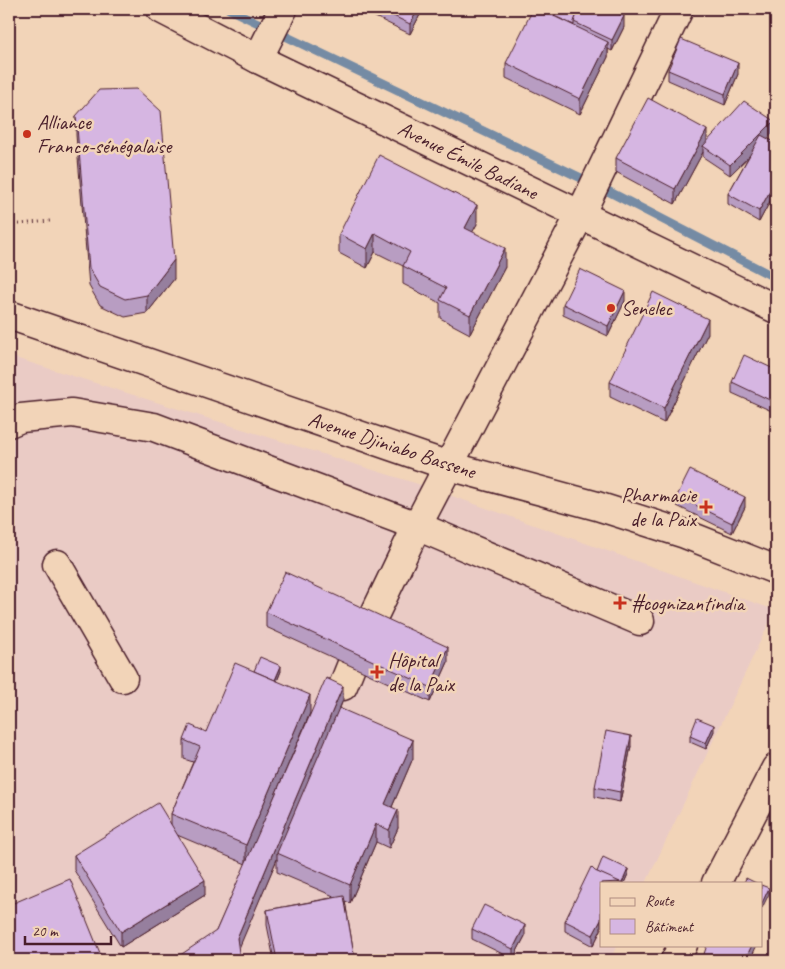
<svg xmlns="http://www.w3.org/2000/svg" width="785" height="969" viewBox="0 0 785 969" font-family="Caveat,sans-serif">
<style>
.built{fill:#eacbc5}
.lines{fill:none;stroke-linecap:round;stroke-linejoin:round}
.stream{stroke:#758ba4;stroke-width:9}
.minor-casing{stroke:#4a1f2b;stroke-width:31}
.major-casing{stroke:#4a1f2b;stroke-width:31}
.path{stroke:#4a1f2b;stroke-width:3;stroke-dasharray:1 4;stroke-linecap:butt}
.minor{stroke:#f2d4b8;stroke-width:28}
.major{stroke:#f2d4b8;stroke-width:28}
.wall{fill:#b89dc2;stroke:#4a1f2b}
.shaded-wall{fill:#967f9e;stroke:#4a1f2b}
.building{fill:#d6b6e2;stroke:#4a1f2b}
.poi-dot{fill:#c8321e;stroke:#f2d4b8;stroke-width:2}
.labels{text-anchor:middle;stroke-width:5;stroke-linejoin:round;paint-order:stroke}
.poi-label{font-size:21px;fill:#4a1f2b;stroke:#f2d4b8;text-anchor:start}
.street-label{font-size:21px;fill:#4a1f2b;stroke:#f2d4b8}
</style>
<rect width="100%" height="100%" fill="#f2d4b8"/>
<filter id="ink" filterUnits="userSpaceOnUse"><feTurbulence type="fractalNoise" baseFrequency=".02" numOctaves="2"/><feDisplacementMap in="SourceGraphic" scale="10" xChannelSelector="R" yChannelSelector="G"/><feConvolveMatrix kernelMatrix="1 2 1 2 8 2 1 2 1" color-interpolation-filters="sRGB"/></filter>
<g filter="url(#ink)">
<path class="built" d="M9,356l409,128 357,126 -129,273h-45v62h16l-7,15h-601z"/>
<g class="lines">
<path class="stream" d="M229,9l373,179 174,90"/>
<g class="minor-casing">
<g id="minor">
<path d="M161,9l97,50 518,250"/>
<path d="M258,59l25,-50"/>
<path d="M9,423l12,-5 51,-5 82,14 263,99 223,95"/>
<path d="M57,564l66,114"/>
<path d="M369,626l48,-100 163,-311 99,-206"/>
<path d="M343,686l8,-20"/>
<path d="M716,883l60,-115"/>
<path d="M675,960l8,-15"/>
</g>
</g>
<g class="major-casing">
<path id="major" d="M9,315l440,151 148,40 88,28 91,36"/>
</g>
<path class="path" d="M9,225l41,-4"/>
<use href="#minor" class="minor"/>
<use href="#major" class="major"/>
</g>
<g class="wall">
<path d="M369,9h54l-13,25 -41,-20z"/>
<path d="M548,13l76,14 -12,24 -4,-2v8l-28,57 -74,-36v-15z"/>
<path d="M668,70l70,4 -13,31 -57,-25z"/>
<path d="M76,116l98,163 -27,34 -22,4 -25,-12 -11,-19 -13,-151z"/>
<path d="M774,132l-7,6 9,5v47l-17,32 -31,-18v-10l21,-38 -19,19 -27,-18v-5l-28,52 -59,-32v-14z"/>
<path d="M477,224l-5,8 33,35 -35,67 -30,-16v-15l-37,-19v-18l-28,-14 -8,16 -28,-15v-19z"/>
<path d="M625,301l-17,35 -45,-21v-11z"/>
<path d="M708,333l-44,90 -54,-26v-15z"/>
<path d="M776,370v43l-44,-20v-11z"/>
<path d="M677,496l68,11 -13,26 -55,-27z"/>
<path d="M266,612l182,50 -18,40 -164,-75z"/>
<path d="M254,671h27l-4,10 33,32 -51,120 84,-133 -3,8 73,50 -21,49 6,21 -9,20 -13,-6 -26,61 -5,-2 10,59h-81l-7,-35v-15l69,-13 -59,-25v-13l-39,90 -22,-18 30,-67 -69,-29 28,60 -84,52 -47,-77v-15l97,-30v-11l22,-52 -9,-3v-19l22,-8z"/>
<path d="M714,731l-8,18 -16,-7v-6z"/>
<path d="M631,746l-11,56 -25,-5v-10z"/>
<path d="M776,800v34l-7,-4v-15z"/>
<path d="M597,872l31,2 -4,9h-23v47l-8,16 -28,-15v-10z"/>
<path d="M776,896v14l-1,-1v-10z"/>
<path d="M472,929l53,7 -12,23 -41,-20z"/>
</g>
<g class="shaded-wall">
<path d="M418,9h5l-13,25v-10z"/>
<path d="M624,16v11l-12,24v-11z"/>
<path d="M608,42v15l-28,57v-15z"/>
<path d="M738,63v11l-13,31v-11z"/>
<path d="M774,121v11l-44,43v-10z"/>
<path d="M707,130v14l-4,2v6l-28,52v-15z"/>
<path d="M776,180v10l-17,32v-11z"/>
<path d="M477,205v19l-12,22v-18z"/>
<path d="M375,233v19l-8,16v-19z"/>
<path d="M505,248v19l-35,67v-19z"/>
<path d="M174,260v19l-27,34v-18z"/>
<path d="M625,291v10l-17,35v-10z"/>
<path d="M708,319v14l-44,90v-15z"/>
<path d="M745,497v10l-13,26v-10z"/>
<path d="M448,647v15l-18,40v-15z"/>
<path d="M281,666v5l-10,25v-5z"/>
<path d="M343,686v14l-65,154 -1,-1v6l-40,94v-15z"/>
<path d="M310,695v18l-64,151v-19z"/>
<path d="M714,725v6l-8,18v-6z"/>
<path d="M631,736v10l-11,56v-10z"/>
<path d="M413,740v18l-28,65v-19z"/>
<path d="M398,810v18l-9,20v-18z"/>
<path d="M376,824v18l-26,61v-18z"/>
<path d="M628,869v5l-4,9h-2z"/>
<path d="M205,880v15l-84,52v-15z"/>
<path d="M769,888v6l-7,14v-5z"/>
<path d="M601,920v10l-8,16v-11z"/>
<path d="M525,925v11l-12,23v-10z"/>
<path d="M752,945h5l-7,15h-5z"/>
</g>
<g class="building">
<path d="M379,9h39l-8,15z"/>
<path d="M533,9h6l69,33 -28,57 -74,-36z"/>
<path d="M549,9h30l-5,13v3l-26,-12z"/>
<path d="M579,9h29l16,7 -12,24 -38,-18z"/>
<path d="M681,39l57,24 -13,31 -57,-24z"/>
<path d="M137,89l24,22 13,149 -27,35 -22,4 -25,-12 -11,-19 -13,-152 23,-26z"/>
<path d="M648,98l59,32 -32,59 -59,-31z"/>
<path d="M744,101l30,20 -44,44 -27,-19z"/>
<path d="M761,135l15,8v37l-17,31 -31,-17z"/>
<path d="M379,155l98,50 -12,23 40,20 -35,67 -30,-15 6,-12 -43,-22 7,-14 -35,-19 -8,16 -28,-15z"/>
<path d="M580,269l45,22 -17,35 -45,-22z"/>
<path d="M653,292l55,27 -44,89 -54,-26z"/>
<path d="M744,355l32,15v33l-44,-21z"/>
<path d="M690,470l55,27 -13,26 -55,-27z"/>
<path d="M285,572l163,75 -18,40 -164,-75z"/>
<path d="M260,657l21,9 -6,14 -21,-9z"/>
<path d="M235,663l75,32 -64,150 -75,-31 29,-67 -16,-7 6,-15 16,7z"/>
<path d="M326,678l17,8 -106,252 3,22h-67l43,-29z"/>
<path d="M339,708l74,32 -28,64 13,6 -9,20 -13,-6 -26,61 -73,-32z"/>
<path d="M697,718l17,7 -8,18 -16,-7z"/>
<path d="M606,731l25,5 -11,56 -25,-5z"/>
<path d="M776,800v19l-7,-4z"/>
<path d="M158,803l47,77 -84,52 -47,-77z"/>
<path d="M603,857l25,12 -6,14h-2l-23,-11z"/>
<path d="M591,867l4,4 25,11 -19,1v37l-8,15 -28,-14z"/>
<path d="M746,878l10,5h-12z"/>
<path d="M70,879l32,79 -6,2h-87v-55z"/>
<path d="M761,885l8,3 -7,15 -1,-1z"/>
<path d="M344,896l11,64h-78l-10,-50z"/>
<path d="M484,905l41,20 -12,24 -41,-20z"/>
<path d="M707,945h45l-7,15h-43z"/>
</g>
</g>
<g class="poi-dot">
<circle cx="27" cy="134" r="5"/>
<circle cx="611" cy="308" r="5"/>
<path d="M703.5 499.5h5v5h5v5h-5v5h-5v-5h-5v-5h5z"/>
<path d="M617.5 595.5h5v5h5v5h-5v5h-5v-5h-5v-5h5z"/>
<path d="M374.5 664.5h5v5h5v5h-5v5h-5v-5h-5v-5h5z"/>
</g>
<g class="labels">
<g class="poi-label">
<text x="37" y="129">Alliance<tspan x="37" dy="24">Franco-sénégalaise</tspan></text>
<text x="621" y="315">Senelec</text>
<text x="696" y="502" text-anchor="end">Pharmacie<tspan x="696" dy="24">de la Paix</tspan></text>
<text x="631" y="610">#cognizantindia</text>
<text x="388" y="667">Hôpital<tspan x="388" dy="24">de la Paix</tspan></text>
</g>
<g class="street-label">
<text transform="translate(468 160) rotate(26)" y="7">Avenue Émile Badiane</text>
<text transform="translate(392 445) rotate(18)" y="7">Avenue Djiniabo Bassene</text>
</g>
</g>
<rect width="785" height="969" fill="none" stroke="#f2d4b8" stroke-width="30"/>
<rect x="15" y="15" width="755" height="939" fill="none" stroke="#4a1f2b" stroke-width="2" filter="url(#ink)"/>
<rect x="600" y="882" width="162" height="65" fill="#f2d4b8" stroke="#af8c80"/>
<rect x="610" y="898" width="25" height="8" fill="#f2d4b8" stroke="#af8c80"/>
<text x="645" y="906" font-size="15" fill="#4a1f2b">Route</text>
<rect x="610" y="919" width="25" height="15" fill="#d6b6e2" stroke="#af8c80"/>
<text x="645" y="932" font-size="15" fill="#4a1f2b">Bâtiment</text>
<path d="M25 936v8h86v-8" fill="none" stroke="#4a1f2b" stroke-width="2.5"/>
<text x="32" y="936" font-size="15" fill="#4a1f2b" stroke="#f2d4b8" stroke-width="4" paint-order="stroke">20 m</text>
</svg>
